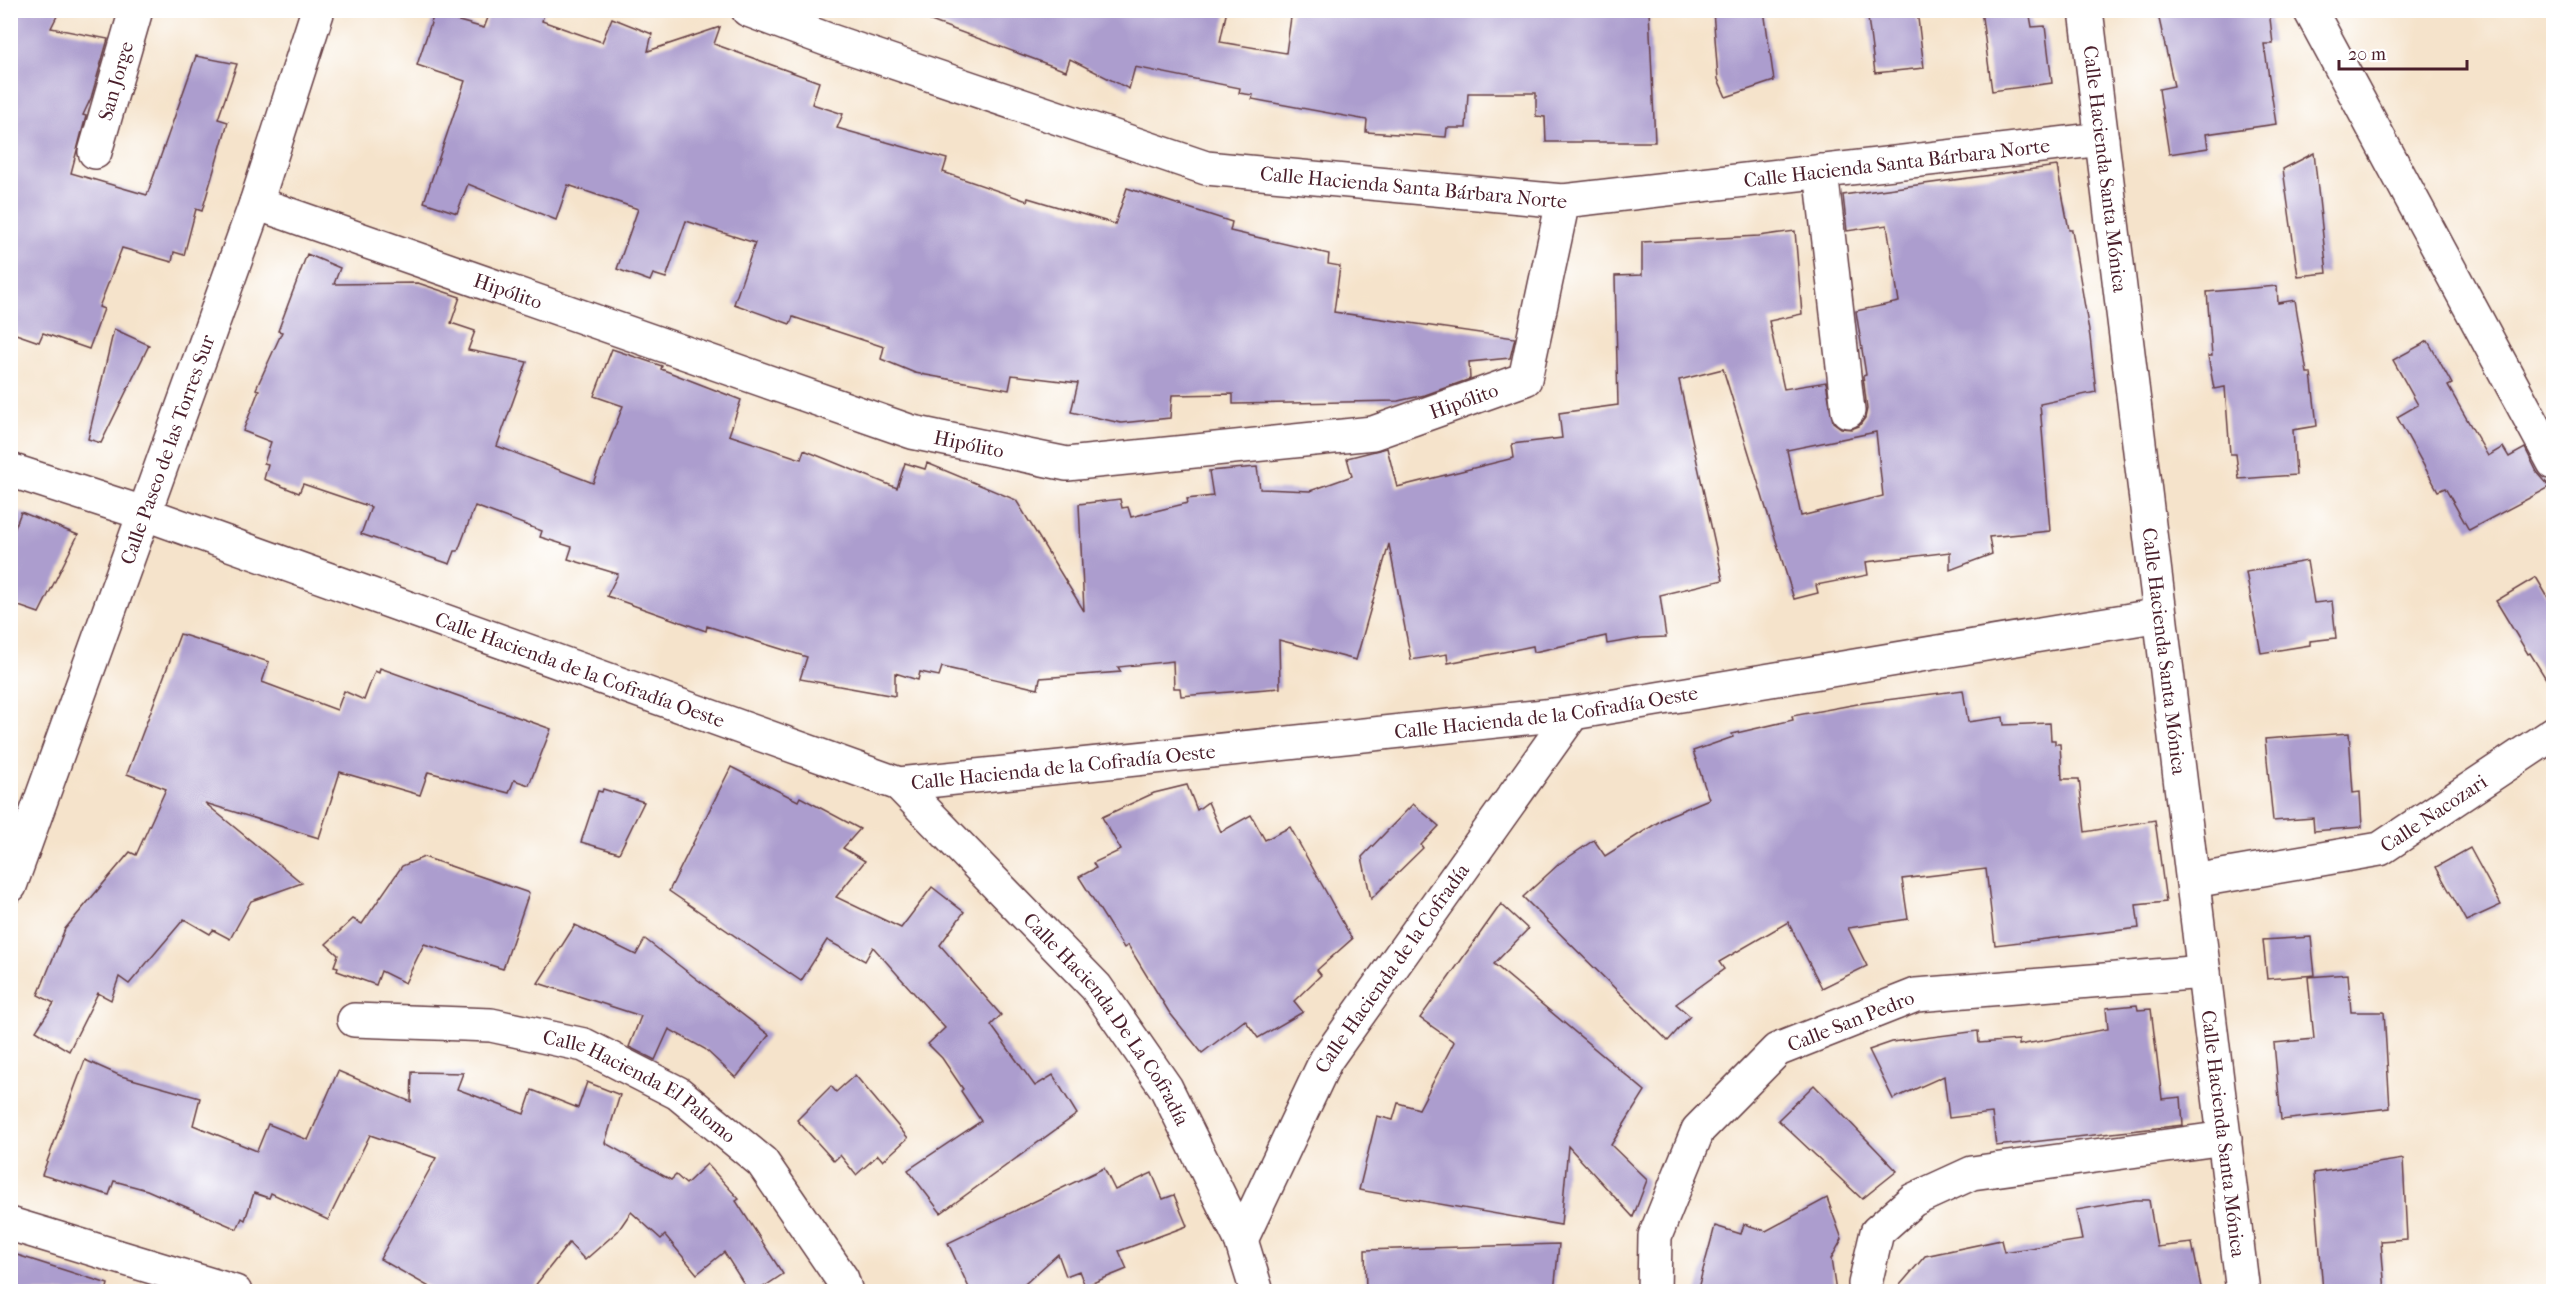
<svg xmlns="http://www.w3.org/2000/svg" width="2564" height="1302" viewBox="0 0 2564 1302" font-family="'IM FELL French Canon',serif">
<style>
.building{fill:#ac9dce;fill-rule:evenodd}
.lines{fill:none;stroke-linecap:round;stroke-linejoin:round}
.minor-casing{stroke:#643c43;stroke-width:36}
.minor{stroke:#fff;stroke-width:33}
.labels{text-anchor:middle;stroke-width:6;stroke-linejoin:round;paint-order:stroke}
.street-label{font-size:20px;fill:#4a1f2b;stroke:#fff}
</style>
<rect width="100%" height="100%" fill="#fff"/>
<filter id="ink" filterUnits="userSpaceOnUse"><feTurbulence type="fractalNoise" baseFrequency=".0167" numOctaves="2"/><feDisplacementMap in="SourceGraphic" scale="12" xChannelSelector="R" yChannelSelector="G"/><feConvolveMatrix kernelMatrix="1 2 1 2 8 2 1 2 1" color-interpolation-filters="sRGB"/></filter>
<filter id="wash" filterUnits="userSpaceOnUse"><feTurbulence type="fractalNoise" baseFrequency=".008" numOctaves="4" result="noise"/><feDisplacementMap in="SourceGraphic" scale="24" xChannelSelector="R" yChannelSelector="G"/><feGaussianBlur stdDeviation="1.35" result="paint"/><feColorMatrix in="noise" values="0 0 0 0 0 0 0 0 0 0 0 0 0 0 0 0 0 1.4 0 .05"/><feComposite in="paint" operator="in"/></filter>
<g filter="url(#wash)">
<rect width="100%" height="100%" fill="#f5e3cb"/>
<g id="blocks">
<g class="building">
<path d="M10,10h50l-9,18 57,11 -17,59 -8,17 3,1 -15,57 76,22 49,-139 41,8 -19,55 10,3 -26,89 -6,-2 -12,46 -10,-3 -2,10 -50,-14 -23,59 5,2 -15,40 -46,-16 -4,9 -29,-10z"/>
<path d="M491,10h54l-3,11 60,21 10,-24 40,16 -4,17 72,-24 -6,17 105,38 -7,22 31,10 -6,14 110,31 -4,13 84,29 1,-3 87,26 12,-36 105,34 -2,9 99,23 -1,10 12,2 -6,46 181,26 -5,20 -41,4 1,17 -45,16 -27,6 -165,3v-10l-61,1 -2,23 -49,5 -50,-11 7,-29 -66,-8 -3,15 -94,-17 -34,-14 3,-12 -91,-30 -3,7 -56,-20 21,-61 -69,-22 -20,57 -13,-4 -3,7 -33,-12 21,-60 -70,-24 -12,35 -88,-36 -11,29 -33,-11 41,-121 -48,-16 17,-51 50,14z"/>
<path d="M913,10h314l-7,32 66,11 6,-43h357l6,132h-109l-1,-25 -9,-1v-23h-68l-2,35h-19l-1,9 -80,-5 1,-12 -115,-21 1,-4 -14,-2 1,-5 -105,-21 -6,22 -59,-30 -4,12 -154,-57z"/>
<path d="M1713,10h51l10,71 -48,16 -8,-18z"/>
<path d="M1867,10h50l7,58 -49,5z"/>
<path d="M1981,10h48l3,17 13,-1 7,57 -60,8z"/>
<path d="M2157,10h112l4,34h-9l12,80 -70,10 2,14 -39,6 -10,-65 15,-3z"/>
<path d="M2314,153l13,120 -29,3 -15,-107z"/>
<path d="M2057,166l12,64h3l18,107 6,55 -56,12 10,127 -61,6 3,17 -42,16v-18l-84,10 2,13 -52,10 2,8 -24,6 -71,-230 -44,11 44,200 -63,15 6,42 -24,1 -35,6 -1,-8 -72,16 -1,-6 -85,17 -1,-9 -36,6 -22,-116 -33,116 -77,-20 1,48 -99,8 -1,-8h-6l-1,-27 -55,6 3,5 -81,6 -2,11 -96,-22 -3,9 -19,-4 -2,8 -23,-7v23l-95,-17 7,-22 -100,-31 -1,5 -99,-35 11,-22 -50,-15 4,-12 -32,-10 2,-6 -67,-25 -17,45h-3l-5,13 -89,-30 10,-27 -68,-23 -4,9 -35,-14 4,-15 -4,-1 7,-21 -28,-11 16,-41 -3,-1 26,-57 -4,-1 29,-77 33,14 -6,16 84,-1 42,14 -9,26 24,8 -7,19 59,12 -30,84 96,37 30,-77 -29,-10 18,-47 50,17 -1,3 80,31 -12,35 72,24 3,-9 93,38 8,-25 20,6 2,-6 89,37 68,111 -5,-107 41,-5 2,9 6,-1 3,10 57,-14 -1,-4 26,-3 -4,-25 48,-4 3,22 50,2 42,-15 -5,-18 40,-10 10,39 117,-29 -2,-14 50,-6 -3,-25 59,-8 -3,-129 27,-1v-33l117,-6 36,-5 7,83 -33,7 15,68 42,-7 7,40 8,6 10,1 8,-3 6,-8 2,-9 -4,-33 3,-1 -10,-64 43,-9 -12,-77 -40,6 -4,-36zM1876,432l7,64 -82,20 -14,-66z"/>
<path d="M2277,286l1,17 17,-3 12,73h4l6,53 -24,4 3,45 -57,4 -3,-25h-6l-5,-67 -11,2 -6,-33h4l-5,-64z"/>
<path d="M114,329l35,16 -48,98 -13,-4z"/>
<path d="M2428,341l24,43 -4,2 40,70 15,-9 6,10 16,-9 12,24 13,15 -81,43 -24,-42 -7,3 -41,-74 21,-12 -25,-45z"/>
<path d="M21,512l57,23 -39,78 -29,-10v-62z"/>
<path d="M2307,561l7,42 18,-2 4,37 -26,3v4l-49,8 -15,-81z"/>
<path d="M2536,577l17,29v84l-23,-37 -2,1 -32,-53z"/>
<path d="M180,634l89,28 -7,20 75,28 7,-19 20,9 11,-29 4,2 1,-5 171,61 -22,56 -15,-5 -5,13 -81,-21 -8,23 -80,-23 -21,66 -114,-35 97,80 -51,18 -21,38 -17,-9 -3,4 -26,-15 -55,65 -10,-7 -8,23 -13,-7 -29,58 -33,-20 18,-28 -16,-8 27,-66 65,-77 6,3 30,-66 -39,-15z"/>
<path d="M1963,690l5,32 35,-5 1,8 46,-2 1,17h4v4h5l2,35h17l6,53 70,-12 11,82 -30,3 3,23 -144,17 -9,-76 -84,10 6,40 -60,9 19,38 -45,22 -34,-66 -69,40 5,7 -48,35 14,12 -22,25 -145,-144 37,-34 34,-23 11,16 63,-40 41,-17 -16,-48 40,-14 -1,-3 61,-14 -1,-4 71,-13z"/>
<path d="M2349,733l4,60 7,-1 2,35 -48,4 -1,-13 -40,3 -8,-82z"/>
<path d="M731,767l67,34 2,-4 60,32 -17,19 22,13 -29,36 65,31 31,-41 32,25 -24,33 61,70 -10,10 44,61 18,-11 24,39 -136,99 -33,-43 73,-49 -20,-30 2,-2 -21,-31 -14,-14 17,-16 -72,-81 -8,14 -38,-21 -26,41 -132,-90z"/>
<path d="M1187,785l10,25 11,-8 13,30 30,-17 14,25 25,-13 62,112 -35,31 4,5 -27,26 9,11 -45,26 -13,-18 -43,33 -33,-41 -41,-67 -4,3 -45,-71 17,-9 -3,-5 28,-13 -19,-33 52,-24z"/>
<path d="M603,789l41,13 -25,51 -38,-11 17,-51 4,1z"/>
<path d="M1413,804l26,22 -18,19 2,3 -52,51 -9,-42z"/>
<path d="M2470,848l31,57 -35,16 -30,-54z"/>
<path d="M424,857l105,36 -26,76 -79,-25 -19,39 -24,-12 -5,14 -39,-14 1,-4 -4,-1 4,-11 -12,-11 27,-25 9,5 40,-58z"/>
<path d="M1501,904l27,25 -34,35 151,127 -34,54 36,35 -14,37 -65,-71 -7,79 -202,-35 18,-74 16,4 5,-17 21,6 35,-67 -34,-24z"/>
<path d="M575,925l61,30 9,-16 124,96 -33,43 -31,-29 -36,-20 -14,31 -26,-13 12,-31 -103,-33z"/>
<path d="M2311,937l4,38 -48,4 -4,-39z"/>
<path d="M2348,974l3,38h33l6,96 -109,12 -7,-77 40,-4 -6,-62z"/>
<path d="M2137,1005l1,5 13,-1 11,90 19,-2 2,28 -187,21 -4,-33 -43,5 -5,-42 -51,23 -24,-49 23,-8 86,-11 1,12 40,-3v5l89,-16 -2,-21z"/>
<path d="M85,1060l36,16 79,22 -7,27 64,26 11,-27 40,16 30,-69 73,31 1,-30 51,1 -6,16 67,25 8,-24 46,18 9,-26 33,13 -15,48 66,37 5,-5 10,9 21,-20 32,35 -3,2 47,73 -27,18h-7l-25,-40 -27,22 -32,-39 -4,4 -30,-27 -13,19 -33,29 -16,-17 -39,49h-92l-58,-33 56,-101 -66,-23 -42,85 -57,-27 -2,5 -15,-5 -9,27 -3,-2 -5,11 -90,-39 -33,-9 -5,14 -67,-20z"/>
<path d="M855,1075l53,63 -25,23 -5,-6 -22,20 -16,-20 -6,6 -37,-41 34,-34 5,6z"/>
<path d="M1814,1085l83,86 -35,28 -84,-79z"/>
<path d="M2403,1159l4,80 -26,2 4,51h-62l-9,-119z"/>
<path d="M1104,1168l11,22 37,-17 11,26 11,-4 13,31 -68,25 8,18 -42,17 -6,-15 -13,5 -8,-22 -42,38h-45l-23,-49z"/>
<path d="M1827,1198l15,41 -11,20 5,33h-139l18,-66 26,8 3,-10 22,7z"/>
<path d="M2135,1200h14l8,47 35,-4 10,49h-308l31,-36 76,-16 3,12 78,-12 -6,-30z"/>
<path d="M1559,1244l-5,48h-188l-1,-42z"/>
<path d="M17,1255l91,29 -2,8h-96v-20z"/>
</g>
</g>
</g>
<g filter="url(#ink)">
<use href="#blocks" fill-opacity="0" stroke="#643c43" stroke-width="1.5"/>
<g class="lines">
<g class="minor-casing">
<g id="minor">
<path id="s1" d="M748,10l83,31 375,127 357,33 539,-62"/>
<path id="s2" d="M2086,10l157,1282"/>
<path d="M2310,10l244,453"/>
<path id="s3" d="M95,152l41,-142"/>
<path d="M1821,171l27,240"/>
<path id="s4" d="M256,203l656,229 155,32 306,-31 152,-54 38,-178"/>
<path id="s5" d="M10,470l136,44 753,270 674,-71 587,-98"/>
<path id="s6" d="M899,784l197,203 70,101 75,152 16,52"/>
<path id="s7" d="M2193,881l187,-32 174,-116"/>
<path id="s8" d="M10,886l246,-683 62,-193"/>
<path id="s9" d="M354,1020l137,5 93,20 94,48 84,69 80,117 4,13"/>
<path d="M10,1224l225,68"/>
<path id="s10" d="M1241,1240l85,-180 247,-347"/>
<path id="s11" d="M1654,1292l1,-56 43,-106 79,-80 139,-55 288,-23"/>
<path d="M1866,1292l-1,-8 12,-52 36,-32 59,-27 253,-35"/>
</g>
</g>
<use href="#minor" class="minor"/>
</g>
</g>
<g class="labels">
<g class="street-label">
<text dy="7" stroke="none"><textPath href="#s3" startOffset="74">San Jorge</textPath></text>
<text dy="7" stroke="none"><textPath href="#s1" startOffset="1179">Calle Hacienda Santa Bárbara Norte</textPath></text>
<text dy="7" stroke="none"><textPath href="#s2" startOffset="160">Calle Hacienda Santa Mónica</textPath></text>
<text dy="7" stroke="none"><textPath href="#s1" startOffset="693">Calle Hacienda Santa Bárbara Norte</textPath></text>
<text dy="7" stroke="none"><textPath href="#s4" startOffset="267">Hipólito</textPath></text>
<text dy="7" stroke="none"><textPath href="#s4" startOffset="1257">Hipólito</textPath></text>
<text dy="7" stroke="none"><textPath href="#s4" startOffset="753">Hipólito</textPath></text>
<text dy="7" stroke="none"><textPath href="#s8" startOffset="464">Calle Paseo de las Torres Sur</textPath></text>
<text dy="7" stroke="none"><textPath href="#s2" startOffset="646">Calle Hacienda Santa Mónica</textPath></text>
<text dy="7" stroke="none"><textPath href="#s5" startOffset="604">Calle Hacienda de la Cofradía Oeste</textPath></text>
<text dy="7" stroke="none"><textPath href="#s5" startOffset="1594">Calle Hacienda de la Cofradía Oeste</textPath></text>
<text dy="7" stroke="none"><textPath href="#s5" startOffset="1108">Calle Hacienda de la Cofradía Oeste</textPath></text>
<text dy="7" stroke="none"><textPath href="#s7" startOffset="254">Calle Nacozari</textPath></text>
<text dy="7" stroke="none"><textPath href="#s10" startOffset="312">Calle Hacienda de la Cofradía</textPath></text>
<text dy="7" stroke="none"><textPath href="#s6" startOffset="315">Calle Hacienda De La Cofradía</textPath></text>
<text dy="7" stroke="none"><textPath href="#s11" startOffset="362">Calle San Pedro</textPath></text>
<text dy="7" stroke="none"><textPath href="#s9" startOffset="300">Calle Hacienda El Palomo</textPath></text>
<text dy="7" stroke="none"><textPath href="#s2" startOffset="1132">Calle Hacienda Santa Mónica</textPath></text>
</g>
</g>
<rect width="2564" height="1302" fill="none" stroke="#fff" stroke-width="36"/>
<path d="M2339 60v9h128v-9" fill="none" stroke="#4a1f2b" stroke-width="3"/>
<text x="2348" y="60" font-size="18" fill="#4a1f2b" stroke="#ffffff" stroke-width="4.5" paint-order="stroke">20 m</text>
</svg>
